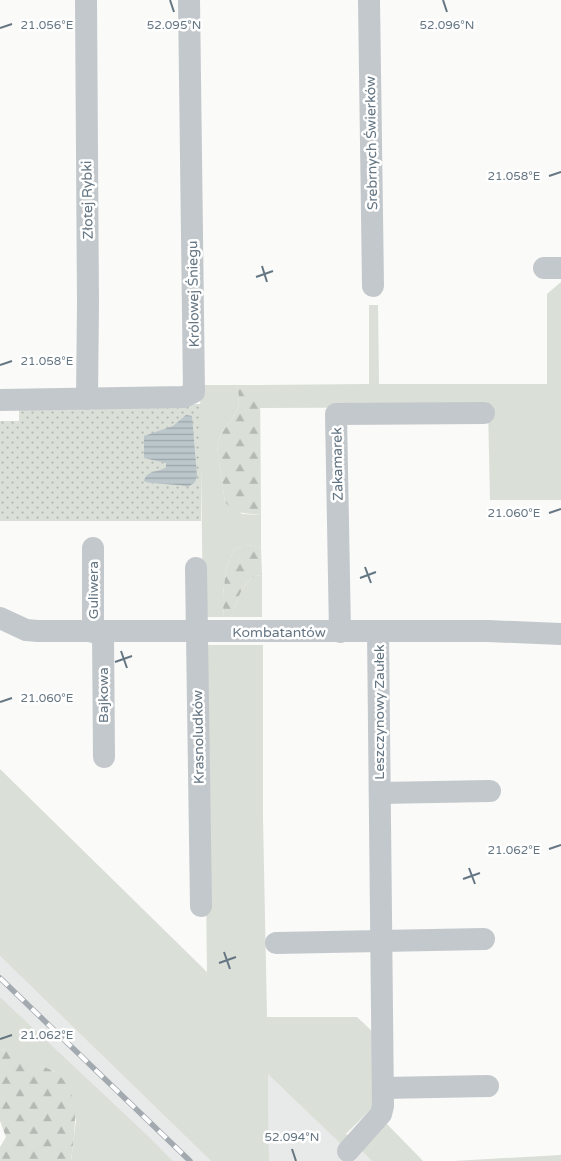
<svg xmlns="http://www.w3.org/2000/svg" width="561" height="1161" viewBox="0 0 561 1161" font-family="'Varela Round',sans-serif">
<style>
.built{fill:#e8e9e9}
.grass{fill:#dadfd7}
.forest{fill:url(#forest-firs)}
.park{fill:url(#park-dots)}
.water{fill:url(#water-rules)}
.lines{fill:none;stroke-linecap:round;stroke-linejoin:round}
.minor{stroke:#c3c8cc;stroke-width:22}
.rail-casing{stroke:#a2aab0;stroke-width:5.5}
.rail{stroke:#fff;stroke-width:4;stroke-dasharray:11;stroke-linecap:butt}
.ticks{fill:none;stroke:#657683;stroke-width:2}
.labels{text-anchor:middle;stroke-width:5;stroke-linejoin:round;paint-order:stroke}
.street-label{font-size:14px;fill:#657683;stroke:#fff}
.ticks-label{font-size:12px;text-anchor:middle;fill:#657683;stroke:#fff;stroke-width:5;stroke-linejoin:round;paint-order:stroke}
</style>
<defs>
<pattern id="forest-firs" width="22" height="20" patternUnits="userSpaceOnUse" patternTransform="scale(1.25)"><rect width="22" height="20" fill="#dadfd7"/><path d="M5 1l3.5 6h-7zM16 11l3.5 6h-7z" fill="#b4b9b4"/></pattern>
<pattern id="park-dots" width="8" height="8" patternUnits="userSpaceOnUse" patternTransform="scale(1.25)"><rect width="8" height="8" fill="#dadfd7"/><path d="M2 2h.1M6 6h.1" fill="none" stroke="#b4b9b4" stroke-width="1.8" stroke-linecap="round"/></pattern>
<pattern id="water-rules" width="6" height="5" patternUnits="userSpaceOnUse" patternTransform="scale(1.25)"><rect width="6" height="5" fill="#bbc7cb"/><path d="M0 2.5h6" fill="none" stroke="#9ca6aa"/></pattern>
</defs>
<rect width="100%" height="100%" fill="#fafaf8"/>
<g class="built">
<path d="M0,956l211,205h-38l-173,-164z"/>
<path d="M268,1073l75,73 8,-7 21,22h-103z"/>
</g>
<g class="grass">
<path d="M561,282v218h-71l-2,-93 -228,1v-23l109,-1v-79h9l1,79h168v-90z"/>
<path d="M200,385h37c8,37 -14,33 -20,61l8,56 17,12 19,1v33l-12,-3 -15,4c-9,19 -13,47 -10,68h-21z"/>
<path d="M262,575v42h-31c7,-16 11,-41 31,-42z"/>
<path d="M203,645h60v174l4,198h90l17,16v73l-28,28 5,5 -8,7 -75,-72 1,87h-58l-211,-205v-187l207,203z"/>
<path d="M0,997l150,141 23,23h-102l5,-41 -22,-49c-19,-7 -32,-20 -54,-22z"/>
<path d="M385,1122l38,39h-51l-11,-11z"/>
<path d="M561,1155v6h-108z"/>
</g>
<g class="forest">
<path d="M237,385h23l1,130 -26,-3 -10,-10 -8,-56c6,-28 28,-24 20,-61z"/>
<path d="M249,545l12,3 1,27c-20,1 -24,26 -31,42h-7c-3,-21 1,-49 10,-68z"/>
<path d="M0,1049c18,1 28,9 43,17 3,2 7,3 10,5 31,18 21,62 18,90h-71v-14l6,-10 -6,-16z"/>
</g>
<path class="park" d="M201,404v117h-201v-100h19v-16z"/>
<path class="water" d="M186,415l6,1 5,60 -2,6 -7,5c-13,-4 -36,-2 -44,-6 3,-12 15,-8 22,-14v-4l-22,-5v-22l29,-10z"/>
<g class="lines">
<g class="minor">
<path d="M86,0l2,304 -1,95"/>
<path d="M369,0l4,286"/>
<path d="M544,268h17"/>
<path d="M0,400l184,-3 10,-5 -5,-392"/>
<path d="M93,548v84"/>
<path d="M196,568l5,338"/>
<path d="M0,618l26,12 12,1h450l73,3"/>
<path d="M340,632l-4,-218 148,-1"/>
<path d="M103,633l1,124"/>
<path d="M380,793l110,-2"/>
<path d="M276,943l208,-4"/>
<path d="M383,1088l105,-2"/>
<path d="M348,1151l33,-37 2,-8 -5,-475"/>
</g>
<g class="rail-casing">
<path id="rail" d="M0,978l190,183"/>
</g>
<use href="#rail" class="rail"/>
</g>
<path class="ticks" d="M170,0l4,12M443,0l4,12M0,28l12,-4M549,176l12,-4M262,266l5,16M256,277l17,-6M0,365l12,-4M549,513l12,-4M365,567l6,16M360,578l16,-6M121,651l6,17M115,662l17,-6M0,702l12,-4M549,849l12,-4M469,868l6,16M463,879l17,-6M224,952l6,17M219,963l17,-6M0,1039l12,-4M292,1149l4,12"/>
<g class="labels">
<g class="street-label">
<text transform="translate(371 143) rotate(-91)" y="5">Srebrnych Świerków</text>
<text transform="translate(87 200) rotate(-91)" y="5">Złotej Rybki</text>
<text transform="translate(193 294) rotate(-91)" y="5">Królowej Śniegu</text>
<text transform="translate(337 464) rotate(-91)" y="5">Zakamarek</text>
<text transform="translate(93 590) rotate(-90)" y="5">Guliwera</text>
<text x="279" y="637">Kombatantów</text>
<text transform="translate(103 695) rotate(-90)" y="5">Bajkowa</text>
<text transform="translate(379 712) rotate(-90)" y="5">Leszczynowy Zaułek</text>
<text transform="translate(198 737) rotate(-91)" y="5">Krasnoludków</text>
</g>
</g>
<g class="ticks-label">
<text x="47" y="29">21.056°E</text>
<text x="174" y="29">52.095°N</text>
<text x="447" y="29">52.096°N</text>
<text x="514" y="180">21.058°E</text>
<text x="47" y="365">21.058°E</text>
<text x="514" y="517">21.060°E</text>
<text x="47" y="702">21.060°E</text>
<text x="514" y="854">21.062°E</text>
<text x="47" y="1039">21.062°E</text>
<text x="292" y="1141">52.094°N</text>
</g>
</svg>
